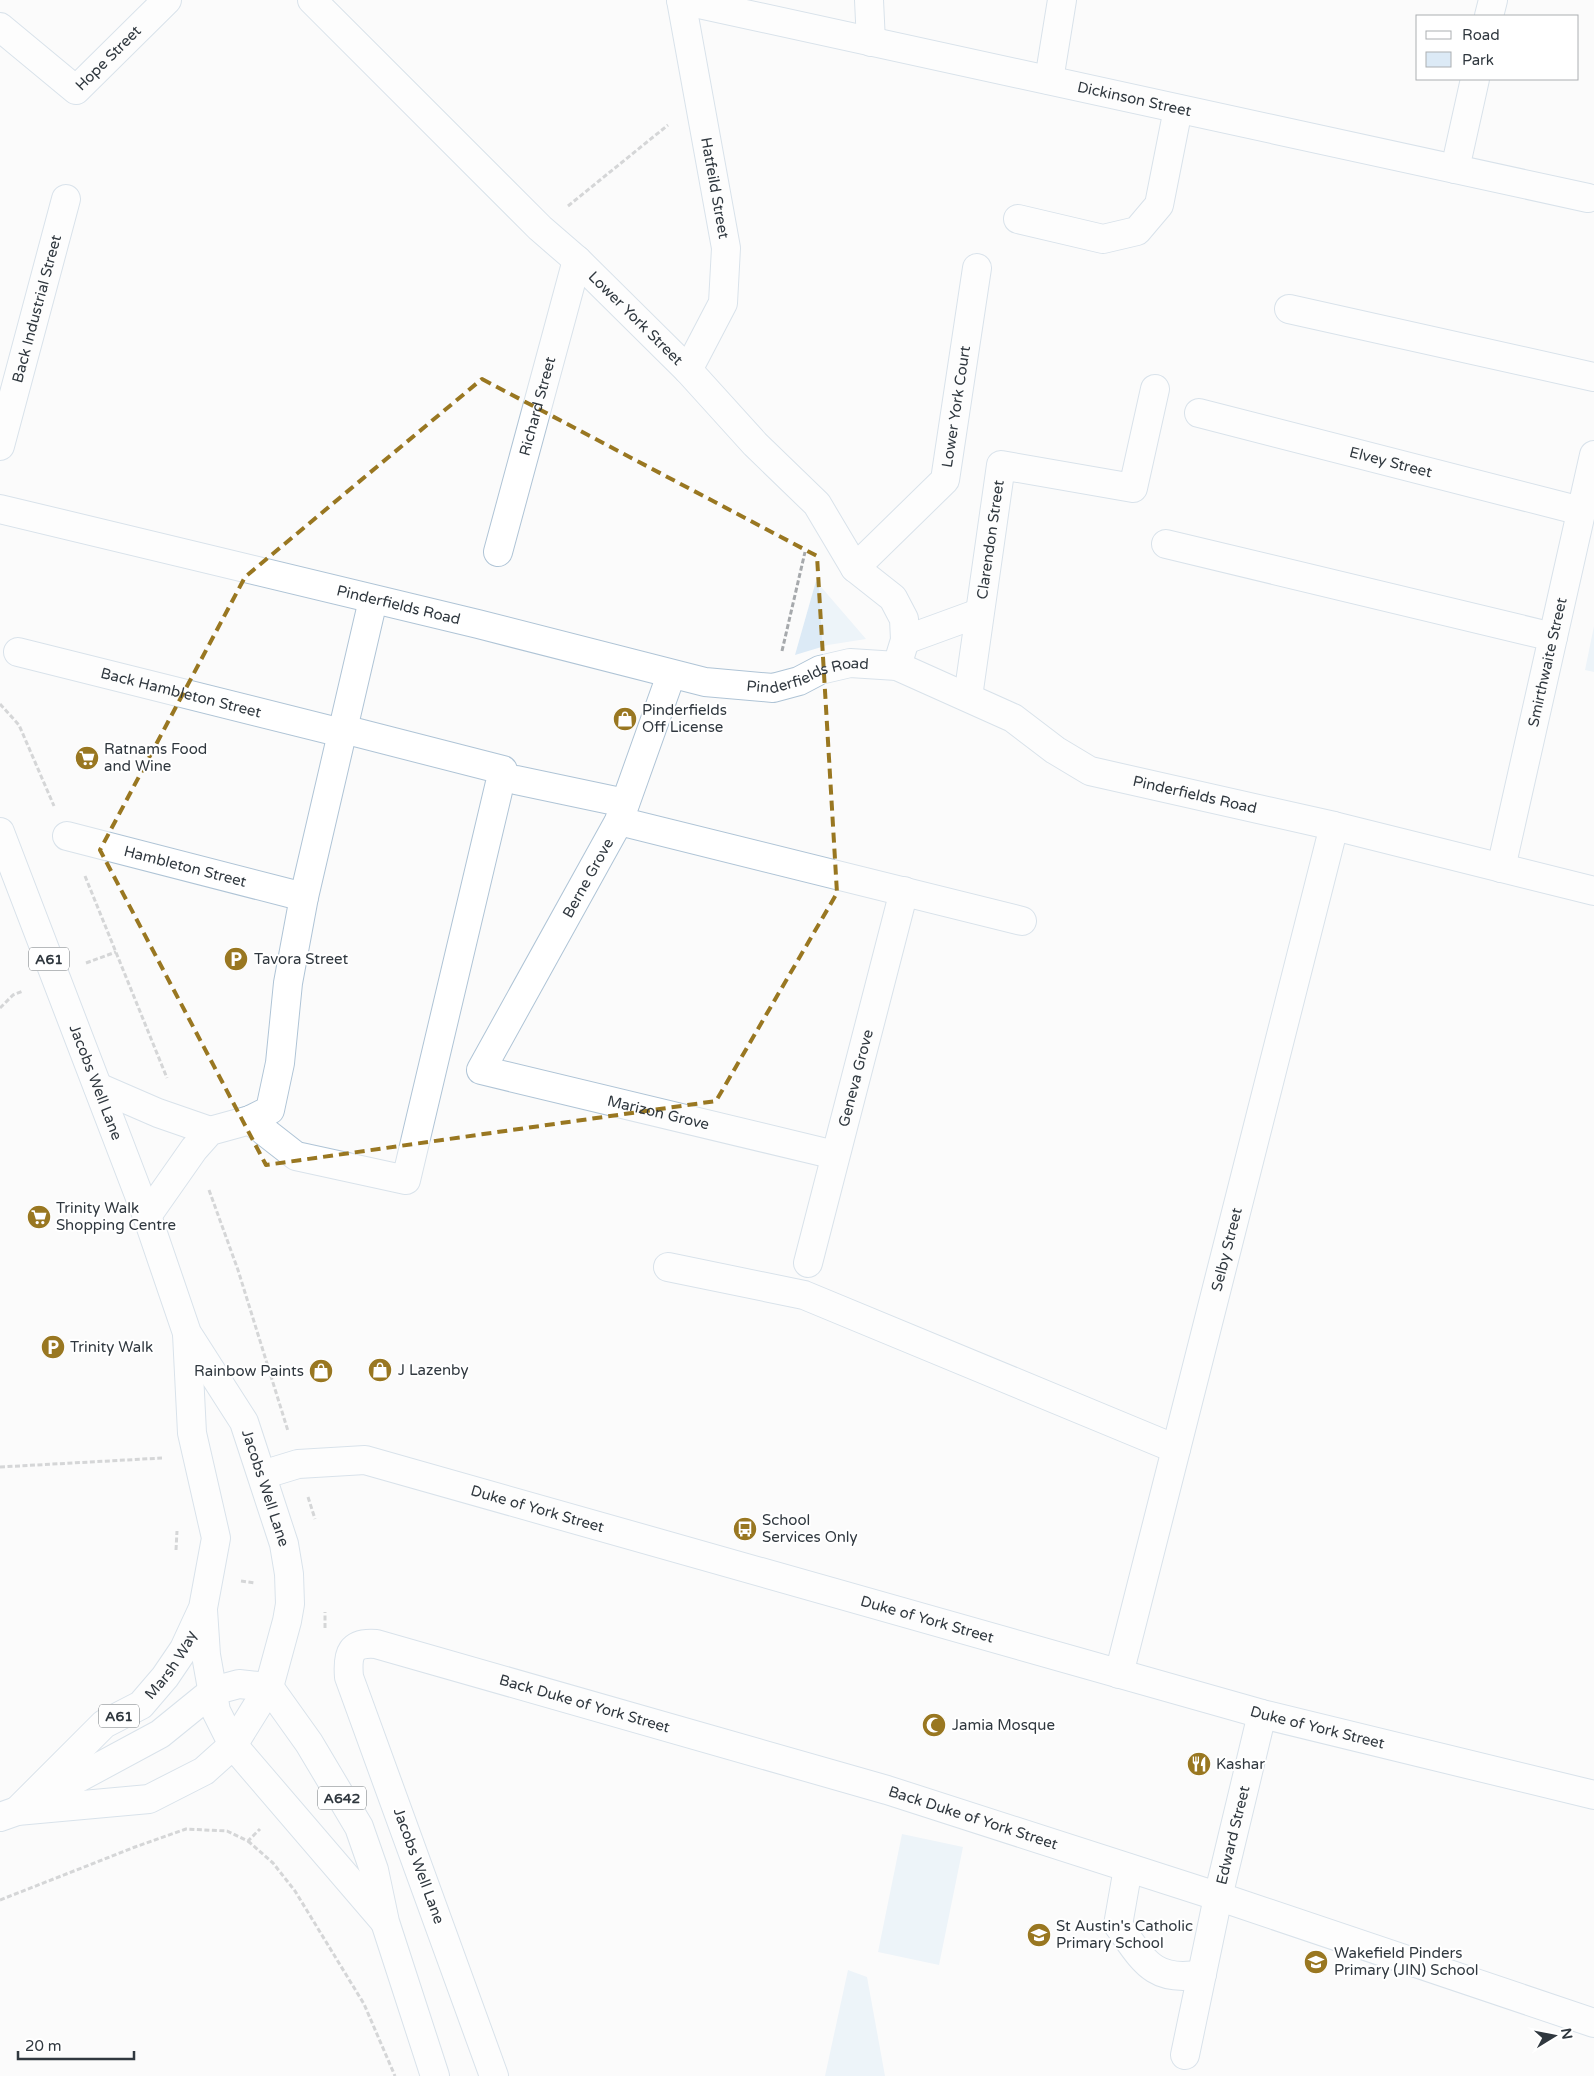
<svg xmlns="http://www.w3.org/2000/svg" width="1594" height="2076" viewBox="0 0 1594 2076" font-family="'Varela Round',sans-serif">
<style>
.green{fill:#dceaf6}
.lines{fill:none;stroke-linecap:round;stroke-linejoin:round}
.minor-casing{stroke:#afc4d6;stroke-width:30}
.major-casing{stroke:#afc4d6;stroke-width:30}
.highway-casing{stroke:#afc4d6;stroke-width:30}
.path{stroke:#a6a9ac;stroke-width:3;stroke-dasharray:5 2.5;stroke-linecap:butt}
.minor{stroke:#fff;stroke-width:28}
.major{stroke:#fff;stroke-width:28}
.highway{stroke:#fff;stroke-width:28}
.marked{fill:none;stroke:#997721;stroke-width:4;stroke-dasharray:10 6;stroke-linejoin:round}
.labels{text-anchor:middle;stroke-width:4;stroke-linejoin:round;paint-order:stroke}
.shield{fill:#fff;stroke:#6e7479;stroke-width:1}
.shield-label{font-size:14px;font-weight:bold;fill:#30383f}
.street-label{font-size:15px;fill:#30383f;stroke:#fff}
.poi-label{font-size:15px;fill:#30383f;stroke:#fff;text-anchor:start}
</style>
<rect width="100%" height="100%" fill="#fbfbfb"/>
<g class="green">
<path d="M816,581l50,58 -38,6 -33,10z"/>
<path d="M1594,626v46l-9,-2z"/>
<path d="M902,1834l61,13 -24,118 -61,-13z"/>
<path d="M848,1970l19,7 18,99h-60z"/>
</g>
<g class="lines">
<g class="minor-casing">
<g id="minor">
<path id="s1" d="M312,0l228,228 37,32 111,110 67,74 62,60 38,64 38,30 11,21 1,21 -8,26"/>
<path id="s2" d="M681,0l907,198"/>
<path id="s3" d="M681,0l45,248 -3,55 -35,67"/>
<path d="M869,0l2,42"/>
<path d="M1489,16l4,-16"/>
<path id="s4" d="M0,27l76,63 91,-90"/>
<path d="M1049,80l13,-80"/>
<path d="M1455,169l20,-90"/>
<path d="M1018,219l85,20 34,-8 22,-26 19,-96"/>
<path d="M1289,309l305,68"/>
<path id="s5" d="M1199,413l382,98"/>
<path id="s6" d="M0,446l66,-247"/>
<path id="s7" d="M0,509l478,115 227,58 68,6 26,-7 21,-11 30,-7 47,3 116,52 42,32 35,21 244,55 260,65"/>
<path d="M1166,544l387,93"/>
<path id="s8" d="M498,552l79,-292"/>
<path id="s9" d="M855,568l90,-88 32,-212"/>
<path d="M905,640l74,-27"/>
<path id="s10" d="M18,652l324,81"/>
<path id="s11" d="M671,675l-52,146 -138,249 354,85"/>
<path id="s12" d="M968,697l33,-232 132,23 22,-99"/>
<path d="M516,780l109,23"/>
<path d="M619,821l403,100"/>
<path id="s13" d="M67,836l237,61"/>
<path id="s14" d="M1501,868l93,-413"/>
<path d="M98,1087l60,26 52,18"/>
<path d="M250,1120l46,36 110,24 97,-410 -160,-41"/>
<path d="M147,1216l47,-67 16,-18 40,-11 20,-10 10,-47 8,-80 16,-86 69,-297"/>
<path id="s15" d="M808,1263l96,-372"/>
<path d="M668,1267l136,28 372,154"/>
<path id="s16" d="M262,1475l36,-11 67,-4 897,254 332,81"/>
<path id="s17" d="M1119,1674l215,-848"/>
<path d="M1128,1868l-10,57c26,36 35,58 84,49"/>
<path id="s18" d="M1185,2055l33,-158 44,-183"/>
<path id="s19" d="M494,2076l-145,-399c-2,-24 2,-35 27,-33l511,146 342,110 365,123"/>
</g>
</g>
<g class="major-casing">
<g id="major">
<path d="M269,1687l40,56 50,84 15,43 11,52 50,154"/>
<path d="M233,1745l151,176"/>
</g>
</g>
<g class="highway-casing">
<g id="highway">
<path id="s20" d="M0,832l147,384 40,117 57,89 40,122 5,30 1,30 -3,17 -18,66 -36,58 -29,26 -55,28 -132,12 -17,6"/>
<path d="M203,1610l3,45 10,56 17,34"/>
<path d="M45,1796l115,-62 53,-43 26,-7 30,3"/>
<path id="s21" d="M17,1811l87,-87 37,-19 24,-28 19,-28 19,-41 13,-70 -24,-105 -5,-99"/>
</g>
</g>
<g class="path">
<path d="M568,206l100,-81"/>
<path d="M782,651l23,-99"/>
<path d="M0,704l19,21 35,81"/>
<path d="M85,876l82,202"/>
<path d="M86,963l30,-11"/>
<path d="M0,1008l13,-13 10,-4"/>
<path d="M209,1190l29,80 50,161"/>
<path d="M0,1467l162,-9"/>
<path d="M308,1497l7,22"/>
<path d="M176,1550l1,-19"/>
<path d="M241,1581l14,2"/>
<path d="M325,1628v-16"/>
<path d="M248,1841l25,22 22,28 69,113 31,72"/>
<path d="M0,1900l135,-53 51,-18 41,2 21,10 12,-12"/>
</g>
<use href="#minor" class="minor"/>
<use href="#major" class="major"/>
<use href="#highway" class="highway"/>
</g>
<path d="M0 0H1594V2076H0ZM482,379l335,177 20,337 -121,208 -450,64 -166,-315 145,-273z" fill="#fbfbfb" fill-opacity=".55" fill-rule="evenodd"/>
<path class="marked" d="M482,379l335,177 20,337 -121,208 -450,64 -166,-315 145,-273z"/>
<defs>
<g id="shop-disc" transform="scale(1.25)"><circle r="9.5" fill="#997721" stroke="#fff"/><path d="M-5-2.5h2.3a2.7 3.5 0 0 1 5.4 0H5L5.5 6h-11ZM-1.5-2.5h3a1.5 2.3 0 0 0-3 0Z" fill="#fff"/></g>
<g id="supermarket-disc" transform="scale(1.25)"><circle r="9.5" fill="#997721" stroke="#fff"/><path d="M-6-5.5h2.5l.6 2H6L4.5 2H-2.5L-4.4-4H-6ZM-1.5 3.2a1.3 1.3 0 1 0 .1 0ZM3 3.2a1.3 1.3 0 1 0 .1 0Z" fill="#fff"/></g>
<g id="parking-disc" transform="scale(1.25)"><circle r="9.5" fill="#997721" stroke="#fff"/><path d="M-3.5-5.5H1a3.5 3.5 0 0 1 0 7H-1V5.5H-3.5ZM-1-3.4V-.6H.8a1.4 1.4 0 0 0 0-2.8Z" fill="#fff"/></g>
<g id="bus-disc" transform="scale(1.25)"><circle r="9.5" fill="#997721" stroke="#fff"/><path d="M-5-6H5V4H4V6H2V4H-2V6H-4V4H-5ZM-3.5-4V0h7V-4ZM-3.5 1.2v1.5H-2V1.2ZM2 1.2v1.5H3.5V1.2Z" fill="#fff"/></g>
<g id="mosque-disc" transform="scale(1.25)"><circle r="9.5" fill="#997721" stroke="#fff"/><path d="M3.5-4.9A6 6 0 1 0 3.5 4.9A5 5 0 1 1 3.5-4.9Z" fill="#fff"/></g>
<g id="restaurant-disc" transform="scale(1.25)"><circle r="9.5" fill="#997721" stroke="#fff"/><path d="M-5-6h1v4h1v-4h1v4h1v-4h1v5L-1.5 .5V6h-2V.5L-5-1ZM5-6V6H3V1.5H1.5Q1.5-4 5-6Z" fill="#fff"/></g>
<g id="school-disc" transform="scale(1.25)"><circle r="9.5" fill="#997721" stroke="#fff"/><path d="M0-5L7-2L0 1L-7-2ZM-4 1L0 2.5L4 1V4Q0 6-4 4Z" fill="#fff"/></g>
</defs>
<g fill-rule="evenodd">
<use href="#shop-disc" x="625" y="719"/>
<use href="#supermarket-disc" x="87" y="758"/>
<use href="#parking-disc" x="236" y="959"/>
<use href="#supermarket-disc" x="39" y="1217"/>
<use href="#parking-disc" x="53" y="1347"/>
<use href="#shop-disc" x="380" y="1370"/>
<use href="#shop-disc" x="321" y="1371"/>
<use href="#bus-disc" x="745" y="1529"/>
<use href="#mosque-disc" x="934" y="1725"/>
<use href="#restaurant-disc" x="1199" y="1764"/>
<use href="#school-disc" x="1039" y="1935"/>
<use href="#school-disc" x="1316" y="1962"/>
</g>
<g class="labels">
<g class="shield">
<rect x="29" y="947.5" width="40" height="23" rx="4"/>
<rect x="99" y="1704.5" width="40" height="23" rx="4"/>
<rect x="318" y="1786.5" width="48" height="23" rx="4"/>
</g>
<g class="shield-label">
<text x="49" y="964">A61</text>
<text x="119" y="1721">A61</text>
<text x="342" y="1803">A642</text>
</g>
<g class="street-label">
<text dy="5" stroke="none"><textPath href="#s4" startOffset="144">Hope Street</textPath></text>
<text dy="5" stroke="none"><textPath href="#s2" startOffset="464">Dickinson Street</textPath></text>
<text dy="5" stroke="none"><textPath href="#s3" startOffset="191">Hatfeild Street</textPath></text>
<text dy="5" stroke="none"><textPath href="#s6" startOffset="142">Back Industrial Street</textPath></text>
<text dy="5" stroke="none"><textPath href="#s1" startOffset="454">Lower York Street</textPath></text>
<text dy="5" stroke="none"><textPath href="#s8" startOffset="151">Richard Street</textPath></text>
<text dy="5" stroke="none"><textPath href="#s9" startOffset="200">Lower York Court</textPath></text>
<text dy="5" stroke="none"><textPath href="#s5" startOffset="198">Elvey Street</textPath></text>
<text dy="5" stroke="none"><textPath href="#s12" startOffset="159">Clarendon Street</textPath></text>
<text dy="5" stroke="none"><textPath href="#s7" startOffset="410">Pinderfields Road</textPath></text>
<text dy="5" stroke="none"><textPath href="#s14" startOffset="211">Smirthwaite Street</textPath></text>
<text dy="5" stroke="none"><textPath href="#s7" startOffset="831">Pinderfields Road</textPath></text>
<text dy="5" stroke="none"><textPath href="#s10" startOffset="168">Back Hambleton Street</textPath></text>
<text dy="5" stroke="none"><textPath href="#s7" startOffset="1251">Pinderfields Road</textPath></text>
<text dy="5" stroke="none"><textPath href="#s13" startOffset="122">Hambleton Street</textPath></text>
<text transform="translate(588 878) rotate(-61)" y="5">Berne Grove</text>
<text dy="5" stroke="none"><textPath href="#s15" startOffset="191">Geneva Grove</textPath></text>
<text dy="5" stroke="none"><textPath href="#s20" startOffset="268">Jacobs Well Lane</textPath></text>
<text dy="5" stroke="none"><textPath href="#s11" startOffset="622">Marizon Grove</textPath></text>
<text dy="5" stroke="none"><textPath href="#s17" startOffset="438">Selby Street</textPath></text>
<text dy="5" stroke="none"><textPath href="#s20" startOffset="710">Jacobs Well Lane</textPath></text>
<text dy="5" stroke="none"><textPath href="#s16" startOffset="284">Duke of York Street</textPath></text>
<text dy="5" stroke="none"><textPath href="#s16" startOffset="689">Duke of York Street</textPath></text>
<text dy="5" stroke="none"><textPath href="#s21" startOffset="215">Marsh Way</textPath></text>
<text dy="5" stroke="none"><textPath href="#s19" startOffset="694">Back Duke of York Street</textPath></text>
<text dy="5" stroke="none"><textPath href="#s16" startOffset="1094">Duke of York Street</textPath></text>
<text dy="5" stroke="none"><textPath href="#s19" startOffset="1099">Back Duke of York Street</textPath></text>
<text dy="5" stroke="none"><textPath href="#s18" startOffset="225">Edward Street</textPath></text>
<text transform="translate(419 1866) rotate(70)" y="5">Jacobs Well Lane</text>
</g>
<g class="poi-label">
<text x="642" y="715">Pinderfields<tspan x="642" dy="17">Off License</tspan></text>
<text x="104" y="754">Ratnams Food<tspan x="104" dy="17">and Wine</tspan></text>
<text x="254" y="964">Tavora Street</text>
<text x="56" y="1213">Trinity Walk<tspan x="56" dy="17">Shopping Centre</tspan></text>
<text x="70" y="1352">Trinity Walk</text>
<text x="398" y="1375">J Lazenby</text>
<text x="304" y="1376" text-anchor="end">Rainbow Paints</text>
<text x="762" y="1525">School<tspan x="762" dy="17">Services Only</tspan></text>
<text x="952" y="1730">Jamia Mosque</text>
<text x="1216" y="1769">Kashar</text>
<text x="1056" y="1931">St Austin's Catholic<tspan x="1056" dy="17">Primary School</tspan></text>
<text x="1334" y="1958">Wakefield Pinders<tspan x="1334" dy="17">Primary (JIN) School</tspan></text>
</g>
</g>
<rect x="1416" y="15" width="162" height="65" fill="#ffffff" stroke="#acafb2"/>
<rect x="1426" y="31" width="25" height="8" fill="#ffffff" stroke="#acafb2"/>
<text x="1462" y="40" font-size="15" fill="#30383f">Road</text>
<rect x="1426" y="52" width="25" height="15" fill="#dceaf6" stroke="#acafb2"/>
<text x="1462" y="65" font-size="15" fill="#30383f">Park</text>
<g transform="translate(1554 2036) rotate(80)" stroke="#ffffff" stroke-width="4" paint-order="stroke">
<path d="M0-4L9 19L0 12L-9 19Z" fill="#30383f"/>
<text y="-8" font-size="14" font-weight="bold" text-anchor="middle" fill="#30383f">N</text>
</g>
<path d="M18 2051v8h116v-8" fill="none" stroke="#30383f" stroke-width="2.5"/>
<text x="25" y="2051" font-size="15" fill="#30383f" stroke="#ffffff" stroke-width="4" paint-order="stroke">20 m</text>
</svg>
